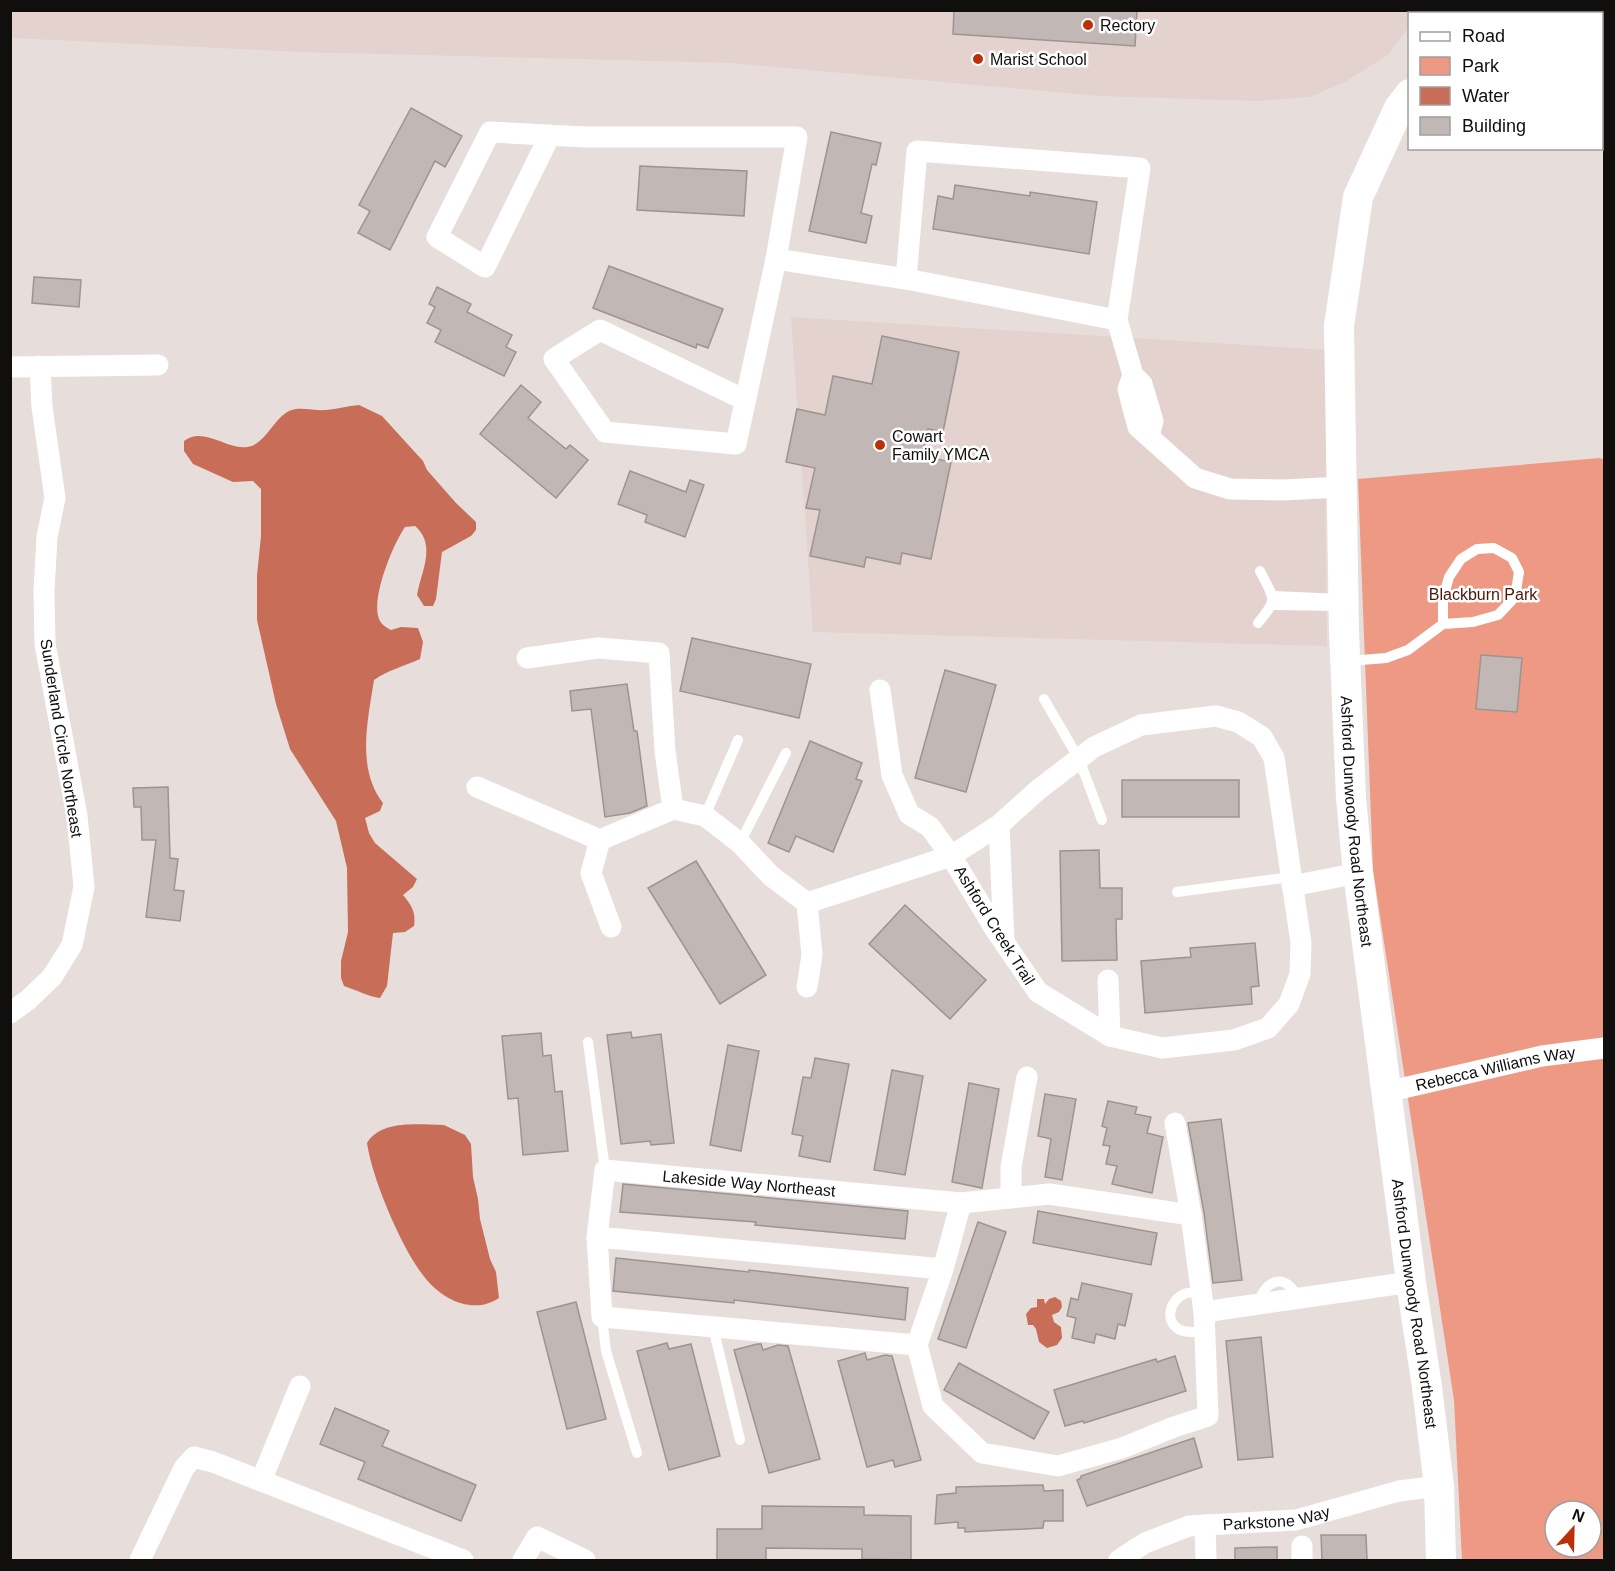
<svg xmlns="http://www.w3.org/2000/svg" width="1615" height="1571" viewBox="0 0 1615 1571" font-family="Helvetica,sans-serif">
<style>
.built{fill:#e4d2ce}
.green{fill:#ed9984;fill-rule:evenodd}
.water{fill:#c86e58}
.building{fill:#c1b8b6;stroke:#9d9492;stroke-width:1.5}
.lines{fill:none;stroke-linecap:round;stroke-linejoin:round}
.lane{stroke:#fff;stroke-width:10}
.street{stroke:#fff;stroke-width:21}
.secondary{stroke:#fff;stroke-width:30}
.poi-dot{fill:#ba3009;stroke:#fff;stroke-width:2}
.labels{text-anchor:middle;stroke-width:5;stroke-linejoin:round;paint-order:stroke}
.poi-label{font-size:16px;fill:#110e0e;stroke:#fff;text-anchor:start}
.park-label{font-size:16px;fill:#4f1507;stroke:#fff}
.street-label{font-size:16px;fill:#110e0e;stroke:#fff}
</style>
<rect width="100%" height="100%" fill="#e7dedc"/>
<g class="built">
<path d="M11,10l1411,1 -2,2 -10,1 -1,13 -21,28 -43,27 -35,15 -52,4 -159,-5 -368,-33 -430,-11 -290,-14z"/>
<path d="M791,317l536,33 5,117 -7,19 2,160 -514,-14z"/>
</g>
<path class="green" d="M1600,458l4,2v1100h-142l-8,-160 -81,-530 -15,-391zM1555,1511h36v36h-36z"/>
<g class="water">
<path d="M359,405l23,11 41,45 4,9 29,33 20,19v8l-5,6 -29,16 -6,47 -3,7h-9l-7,-11c4,-23 20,-50 -2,-69l-10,1c-12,17 -36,75 -25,94 2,4 7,7 11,9l10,-3 17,1 5,14 -3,17c-15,7 -32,11 -46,21 -6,40 -18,88 9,123l-3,8 -15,7 4,15 6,10 42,36 -4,8 -10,8c9,11 13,17 11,31l-9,6 -12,1 -6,53 -7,12c-8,0 -26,-9 -36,-12l-3,-8v-17l7,-29 -1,-64 -11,-47 -46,-72 -14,-45 -19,-84v-45l4,-39v-47l-8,-8 -20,1 -40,-18 -9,-13v-10c19,-15 43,9 63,6 18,-2 26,-28 42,-36 10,-5 26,0 37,-1 11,-1 22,-4 33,-5z"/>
<path d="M444,1125l21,10 6,9 2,33 5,22 2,20 10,40 6,13 3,26c-25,17 -56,2 -73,-19 -23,-27 -54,-100 -59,-136 15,-24 52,-18 77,-18z"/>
<path d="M1055,1297l6,4 1,6 -3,5 -7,3 2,7 7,5 1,11 -5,7 -10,3 -8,-6 -3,-13 -3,-4h-5l-2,-11 5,-6 6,-1v-8h7l1,5 4,-5z"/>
</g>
<g class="building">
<path d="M954,10h183l-2,36 -182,-12z"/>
<path d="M411,108l51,28 -17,31 -10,-6 -45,89 -32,-17 12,-22 -11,-6z"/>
<path d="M831,132l50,11 -5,22 -4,-1 -11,49 11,3 -6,27 -57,-12z"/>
<path d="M640,166l107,5 -3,45 -107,-6z"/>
<path d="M955,185l75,11v-4l67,10 -8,52 -156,-25 5,-33 15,3z"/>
<path d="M609,266l114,43 -15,39 -11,-4 -1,4 -103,-40z"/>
<path d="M34,277l47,3 -2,27 -47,-4z"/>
<path d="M437,287l34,17 -4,8 45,23 -6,12 10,5 -12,24 -69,-34 6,-12 -14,-7 8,-16 -6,-3z"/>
<path d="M882,336l77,16 -16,80 -15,-3 -6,27 29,6 -20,97 -29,-6 -2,11 -34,-7 -2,10 -54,-11 10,-46 -14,-2 9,-40 -29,-6 11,-53 28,6 8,-39 39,8z"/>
<path d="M521,385l20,17 -13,16 38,31 4,-4 18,15 -32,38 -76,-64z"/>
<path d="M630,471l56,21 4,-12 14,5 -19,52 -40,-15 2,-7 -29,-11z"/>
<path d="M692,638l119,26 -12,54 -119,-27z"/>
<path d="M1481,655l41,3 -5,54 -41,-3z"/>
<path d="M945,670l51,15 -30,107 -51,-14z"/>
<path d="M627,684l7,47h3l10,75 -17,7 -25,4 -14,-108 -19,2 -2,-20z"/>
<path d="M810,741l52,22 -6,16 6,2 -29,71 -37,-16 -7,16 -21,-9z"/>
<rect x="1122" y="780" width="117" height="37"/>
<path d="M168,787l2,71 8,1 -4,31 10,1 -4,30 -34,-4 10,-77h-14l-1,-33h-7l-1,-19z"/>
<path d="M1099,850l1,38h22v31h-6l1,41 -55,1 -2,-110z"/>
<path d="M696,861l70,114 -46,29 -72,-116z"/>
<path d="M905,905l81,75 -36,39 -81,-75z"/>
<path d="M1255,943l4,43 -8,1 1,17 -107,9 -4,-52 50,-4 -1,-9z"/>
<path d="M631,1032l1,6 29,-4 13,109 -23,2 -1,-4 -29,3 -14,-109z"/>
<path d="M541,1033l2,23 8,-1 4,37 7,-1 6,60 -45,4 -5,-57 -10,1 -6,-63z"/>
<path d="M728,1045l31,6 -18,100 -31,-6z"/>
<path d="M815,1058l34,6 -19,98 -31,-6 4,-20 -11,-2 11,-57 8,1z"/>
<path d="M892,1070l31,6 -18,99 -31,-5z"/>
<path d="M969,1083l30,6 -17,99 -30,-6z"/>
<path d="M1045,1094l31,5 -14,81 -17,-3 6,-38 -13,-3z"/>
<path d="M1108,1101l29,6 -2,7 16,3 -4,16 16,4 -11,56 -40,-9 5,-18 -11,-2 4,-18 -7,-1 4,-17 -5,-2z"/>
<path d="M1221,1119l21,161 -29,3 -9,-70 -16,-90z"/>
<path d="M623,1184l285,27 -3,28 -150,-14 1,-3 -136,-10z"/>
<path d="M1038,1211l119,22 -6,32 -118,-22z"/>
<path d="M978,1222l28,10 -40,116 -28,-9z"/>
<path d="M616,1258l133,14v-2l159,18 -3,32 -171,-20v3l-121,-12z"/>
<path d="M1082,1283l50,11 -7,32 -7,-2 -3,15 -19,-5 -2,9 -22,-5 4,-20 -9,-2 4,-18 7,2z"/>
<path d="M576,1302l30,117 -39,10 -30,-117z"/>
<path d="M1261,1337l12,120 -35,3 -12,-119z"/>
<path d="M667,1343l2,6 22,-5 29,112 -51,14 -32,-119z"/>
<path d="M757,1344h4l2,6 15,-5 10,1 32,113 -51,14 -35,-123z"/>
<path d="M865,1353l2,7 18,-5 7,1 29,104 -26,7 -2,-7 -26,7 -29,-106z"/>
<path d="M1175,1356l11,35 -102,32 -1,-2 -18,5 -11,-36 102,-31 1,3z"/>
<path d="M959,1363l90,49 -15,27 -90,-49z"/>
<path d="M335,1408l54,23 -7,15 94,39 -15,36 -103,-42 7,-17 -45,-18z"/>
<path d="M1194,1438l8,29 -115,39 -10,-26 4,-2v-2z"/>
<path d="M1043,1485l1,6 19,-1v31h-19l-1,7 -78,4v-4h-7v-6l-23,2 2,-29 19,-2v-6z"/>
<path d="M762,1506l102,1v8l47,1v44l-49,-1v-10l-96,-1v12h-49v-31h45z"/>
<path d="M1321,1535h45l1,25h-45z"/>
<path d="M1277,1547v13h-42v-12z"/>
</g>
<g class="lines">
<g class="lane">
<path d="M1273,596l69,3"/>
<path d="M1273,605l68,1"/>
<path d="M1258,623c21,-25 16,-24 2,-52"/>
<path d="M1348,661l38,-3 22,-8 35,-26 30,-2 25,-7 17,-18 4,-25 -7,-14 -18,-10 -17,1 -16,10 -12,18 -6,22v25"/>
<path d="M1044,699l35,60 23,61"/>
<path d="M705,816l33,-76"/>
<path d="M740,843l46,-90"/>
<path d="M1177,892l114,-15"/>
<path d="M588,1042l17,128"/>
<path d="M1202,1293c-5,0 -11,-1 -15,0 -17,5 -24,28 -7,37 8,3 17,2 24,1"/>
<path d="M1258,1304c8,-25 27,-32 40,-6"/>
<path d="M602,1317l4,34 31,102"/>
<path d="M713,1327l27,113"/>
</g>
<g class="street">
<path d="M550,135l-65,132 -48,-30 53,-105 95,5h212l-21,122 130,20"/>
<path d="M1117,320l-211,-41 11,-128 223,17 -23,152 16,55 9,9 11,37 -4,15"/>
<path d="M10,367l148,-2"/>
<path d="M1133,375l-5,14 10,38 57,51 35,11 53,1 59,-3"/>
<path d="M745,400l-145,-70 -46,29 51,73 131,12 40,-185"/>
<path d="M527,658l71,-10 61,5 6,98 8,58"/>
<path d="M1216,716l22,6 24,15 12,21 27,185 -1,31 -11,30 -21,24 -34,12 -72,8 -52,-12 -72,-44 -43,-63 -44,-73 48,-31 39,-35 56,-43 47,-22z"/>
<path d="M477,787l123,53"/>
<path d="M999,825l5,116"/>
<path d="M1292,886l66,-13"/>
<path d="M807,903l144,-47 -21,-29 -21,-13 -17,-39 -12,-85"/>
<path d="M611,927l-20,-54 9,-33 73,-31 32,7 35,27 31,33 36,27 5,52 -5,32"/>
<path d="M1108,980l2,56"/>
<path d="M10,1013l18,-13 24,-23 20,-32 12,-58 -7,-71 -32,-172 -1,-53 3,-54 8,-39 -13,-91 -2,-41"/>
<path id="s1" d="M1386,1092l156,-36 62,-8"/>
<path d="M1175,1123l16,92"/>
<path d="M605,1170l356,33 88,-9 142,21 13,97 4,104 -34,11 -52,21 -64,18 -76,-13 -49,-47 -16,-61 -315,-28 -5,-80z"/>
<path d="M1011,1198v-31l16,-90"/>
<path d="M597,1237l346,32 -26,76"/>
<path d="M943,1269l18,-66"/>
<path d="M1204,1312l207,-30"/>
<path d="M261,1481l39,-95"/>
<path d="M1205,1525l1,35"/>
<path d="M140,1560l44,-92 10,-11 19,5 250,98"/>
<path d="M523,1560l14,-23 48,23"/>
<path id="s2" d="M1119,1560l26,-17 44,-17 107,-6 103,-29 40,-5"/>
<path d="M1302,1560v-14"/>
</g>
<g class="secondary">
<path d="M1469,14l3,-4"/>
<path id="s3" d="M1410,94l-11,14 -41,89 -19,129 5,305 7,167 7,75 53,409 16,105 12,99 2,74"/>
</g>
</g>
<g class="poi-dot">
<circle cx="1088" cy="25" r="6"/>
<circle cx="978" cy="59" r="6"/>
<circle cx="880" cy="445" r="6"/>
</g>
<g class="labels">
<g class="poi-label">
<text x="1100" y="31">Rectory</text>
<text x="990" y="65">Marist School</text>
<text x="892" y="442">Cowart<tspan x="892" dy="18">Family YMCA</tspan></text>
</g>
<g class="park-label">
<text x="1483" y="600">Blackburn Park</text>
</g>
<g class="street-label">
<text transform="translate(62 738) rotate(81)" y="6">Sunderland Circle Northeast</text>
<text dy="6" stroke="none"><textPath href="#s3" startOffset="742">Ashford Dunwoody Road Northeast</textPath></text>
<text transform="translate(995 925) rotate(58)" y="6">Ashford Creek Trail</text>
<text dy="6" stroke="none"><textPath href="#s1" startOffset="112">Rebecca Williams Way</textPath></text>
<text transform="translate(749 1183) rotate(5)" y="6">Lakeside Way Northeast</text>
<text dy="6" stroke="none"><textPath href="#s3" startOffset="1228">Ashford Dunwoody Road Northeast</textPath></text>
<text dy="6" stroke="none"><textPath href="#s2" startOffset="166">Parkstone Way</textPath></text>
</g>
</g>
<rect width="1615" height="1571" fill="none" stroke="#110e0e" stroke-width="24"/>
<rect x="1408" y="12" width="195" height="138" fill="#ffffff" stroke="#a09f9f" stroke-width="1.5"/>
<rect x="1420" y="32" width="30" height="9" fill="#ffffff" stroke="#a09f9f" stroke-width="1.5"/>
<text x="1462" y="42" font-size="18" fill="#110e0e">Road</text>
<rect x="1420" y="57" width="30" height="18" fill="#ed9984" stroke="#a09f9f" stroke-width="1.5"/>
<text x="1462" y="72" font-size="18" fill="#110e0e">Park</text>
<rect x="1420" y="87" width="30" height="18" fill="#c86e58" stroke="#a09f9f" stroke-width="1.5"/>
<text x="1462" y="102" font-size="18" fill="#110e0e">Water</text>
<rect x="1420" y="117" width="30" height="18" fill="#c1b8b6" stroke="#a09f9f" stroke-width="1.5"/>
<text x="1462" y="132" font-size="18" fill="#110e0e">Building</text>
<g transform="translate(1573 1529) rotate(22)"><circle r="28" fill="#ffffff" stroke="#a09f9f" stroke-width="1.5"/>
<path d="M0-4.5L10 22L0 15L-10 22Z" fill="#ba3009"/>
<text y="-9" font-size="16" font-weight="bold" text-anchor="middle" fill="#110e0e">N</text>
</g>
</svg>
